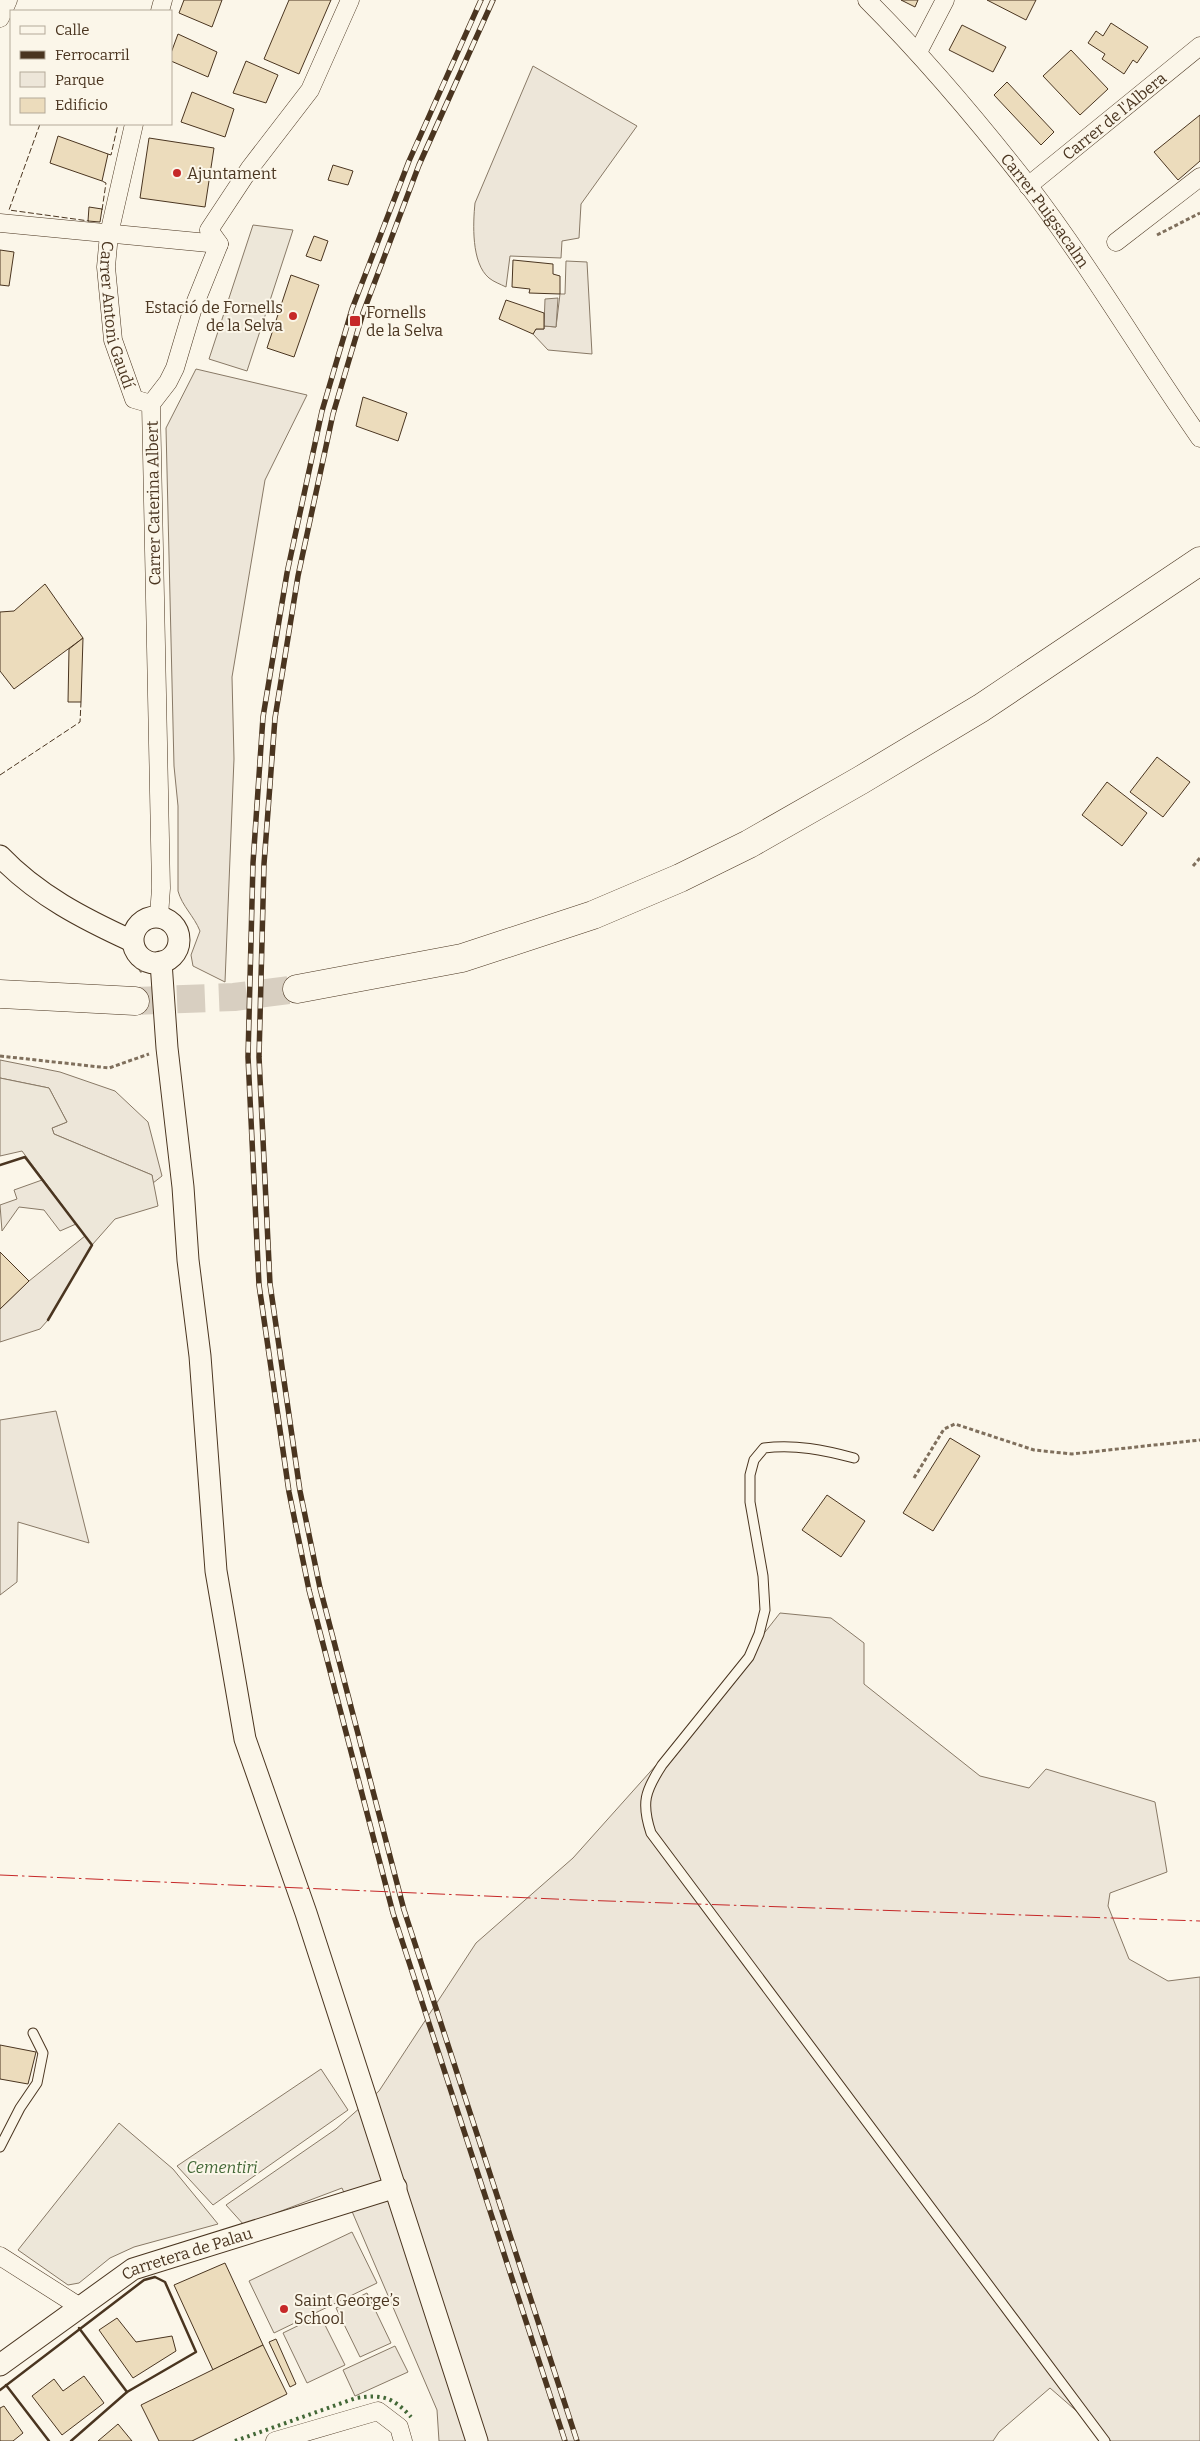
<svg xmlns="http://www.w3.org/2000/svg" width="1200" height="2441" viewBox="0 0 1200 2441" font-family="Bitter,serif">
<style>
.green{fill:#ede6d9;stroke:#887966}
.parking{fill:#ede7d9;stroke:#887966}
.water{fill:#dcd4c6;stroke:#887966}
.building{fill:#ecdcbc;stroke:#4a3520}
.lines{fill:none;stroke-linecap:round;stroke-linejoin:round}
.trunk-tunnel{stroke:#d8cfc1;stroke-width:28;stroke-dasharray:28 14;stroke-linecap:butt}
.service-casing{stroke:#4a3520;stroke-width:11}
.minor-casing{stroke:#4a3520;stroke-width:19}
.tertiary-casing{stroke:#4a3520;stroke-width:23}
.trunk-casing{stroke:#4a3520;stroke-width:29}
.path{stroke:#7f6f5c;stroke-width:3;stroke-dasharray:4 2.5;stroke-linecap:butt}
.service{stroke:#fbf6e9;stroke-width:9}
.minor{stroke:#fbf6e9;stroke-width:18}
.tertiary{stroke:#fbf6e9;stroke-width:21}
.trunk{stroke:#fbf6e9;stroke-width:28}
.rail-casing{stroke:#4a3520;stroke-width:5.5}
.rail{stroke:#fbf6e9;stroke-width:4;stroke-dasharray:11;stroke-linecap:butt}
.hedge{stroke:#436837;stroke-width:4;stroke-dasharray:2.5 4;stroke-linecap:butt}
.fence{stroke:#4a3520;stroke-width:1;stroke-dasharray:6 2.5;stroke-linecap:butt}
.wall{stroke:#4a3520;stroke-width:2.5}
.power{stroke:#c62828;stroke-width:1;stroke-dasharray:18 4 2.5 4;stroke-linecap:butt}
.poi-dot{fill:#c62828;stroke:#fbf6e9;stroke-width:2}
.labels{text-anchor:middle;stroke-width:4;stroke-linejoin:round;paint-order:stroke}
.street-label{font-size:16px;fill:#4a3520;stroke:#fbf6e9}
.poi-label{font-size:16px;fill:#4a3520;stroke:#fbf6e9;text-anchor:start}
.park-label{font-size:16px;font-style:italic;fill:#436837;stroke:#fbf6e9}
</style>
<rect width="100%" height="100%" fill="#fbf6e9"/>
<g class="green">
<path d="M533,66l104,60 -56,78 -2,34 -17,3 -1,17 -51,-2 -4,31c-6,-3 -12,-5 -17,-9 -18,-15 -16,-55 -14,-75z"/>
<path d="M566,261l21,1 5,92 -44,-4 -15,-16 3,-5h8v-3l12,1 4,-33h5z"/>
<path d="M196,369l111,26 -42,85 -33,197 2,82 -9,223 -32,-16 -2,-11 9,-24c-6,-15 -18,-25 -22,-40v-85l-4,-40 -8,-338z"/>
<path d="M0,1060l60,12 55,19 33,31 14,54 -9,7 -1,-8 -98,-41 -2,-6 15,-6 -18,-34 -49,-10z"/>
<path d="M42,1180l34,44 -16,7 -16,-21 -25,-3 -17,24 -2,-26 17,-6 -3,-9z"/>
<path d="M85,1236l7,9 -44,75 -8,9 -40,13v-33l29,-28z"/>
<path d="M56,1411l33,132 -71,-21 -1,60 -17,13v-175z"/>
<path d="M780,1613l51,5 33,25v41l116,92 49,12 17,-19 109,33 12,70 -57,21 -2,13 21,53 39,22 32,-4v464h-89l-61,-53 -51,44 -6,9h-554l-2,-31 -95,-222 -98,37 -18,-20 110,-76 43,-38 97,-148 97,-85 119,-133z"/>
<path d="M321,2069l27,41 -135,95 -36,-39z"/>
<path d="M352,2232l25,51 -103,50 -25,-52z"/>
<path d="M367,2293l24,50 -31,14 -24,-49z"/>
<path d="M320,2315l25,50 -38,18 -24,-50z"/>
<path d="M395,2346l13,26 -53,24 -12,-26z"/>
</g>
<g class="parking">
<path d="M253,225l40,5 -46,141 -38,-12z"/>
<path d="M0,1078l49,10 18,34 -15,6 2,6 98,41 6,31 -43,13 -23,26 -70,-94 -22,5z"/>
<path d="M119,2123l54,46 45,55 -84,23 -24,11 -31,25 -11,2 -50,-35z"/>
</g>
<path class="water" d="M558,298l-2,29 -12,-1 1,-27z"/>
<g class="building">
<path d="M184,0h38l-10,27 -33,-14z"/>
<path d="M289,0h42l-32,74 -35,-15z"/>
<path d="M901,0h17l-3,7z"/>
<path d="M987,0h49l-10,20z"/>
<path d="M1111,23l37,24 -11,16 -4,-3 -9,14 -22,-15 3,-5 -17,-11 8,-12 7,5z"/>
<path d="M962,25l44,22 -13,25 -44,-22z"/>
<path d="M178,34l39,18 -9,25 -37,-16v-8z"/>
<path d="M1071,50l37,39 -28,26 -37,-39z"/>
<path d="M246,61l32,14 -12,28 -33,-10z"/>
<path d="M1007,82l47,50 -13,13 -47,-50z"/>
<path d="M192,92l42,17 -9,28 -44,-15z"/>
<path d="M1200,115v46l-22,19 -24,-28z"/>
<path d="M58,136l50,18 -6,27 -52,-18z"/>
<path d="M149,138l65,10 -9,59 -65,-9z"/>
<path d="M333,165l20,6 -5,14 -20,-5z"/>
<path d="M89,207l13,2 -2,13 -12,-1z"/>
<path d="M314,236l14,5 -7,20 -15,-5z"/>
<path d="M0,250l14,2 -5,34 -9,-1z"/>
<path d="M513,260l40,4v10l7,2v18l-31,-1 1,-4 -18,-2z"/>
<path d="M291,275l28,10 -25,72 -27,-9z"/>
<path d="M506,300l38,13v16h-8l-3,5 -34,-15z"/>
<path d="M363,397l44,16 -9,28 -42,-15z"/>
<path d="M45,584l38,54 -69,51 -14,-18v-59l14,-1z"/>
<path d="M83,638l-2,64h-13l1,-53z"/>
<path d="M1157,757l33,25 -27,35 -33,-25z"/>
<path d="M1107,782l40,31 -25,33 -40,-31z"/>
<path d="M0,1252l29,29 -29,28z"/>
<path d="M950,1438l30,18 -47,75 -30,-18z"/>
<path d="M827,1495l38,26 -24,36 -39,-27z"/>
<path d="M0,2045l36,7 -8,32 -28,-5z"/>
<path d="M225,2263l38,82 -50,25 -39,-85z"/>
<path d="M117,2318l19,24 36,-6 4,15 -43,27 -34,-48z"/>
<path d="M276,2339l20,45 -6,3 -21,-45z"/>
<path d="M263,2345l24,49 -95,47h-33l-18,-36z"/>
<path d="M84,2376l20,27 -42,32 -30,-39 22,-17 9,12z"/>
<path d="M4,2406l19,27 -10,8h-13v-33z"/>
<path d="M118,2424l14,17h-34z"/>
</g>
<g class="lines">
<path class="trunk-tunnel" d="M135,1001l99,-4 63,-8"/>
<g class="service-casing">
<g id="service">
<path d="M854,1458c-30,-8 -59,-14 -90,-10l-10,12 -4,15v27l13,74 2,34 -6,24 -10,23 -87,108c-17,26 -21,38 -11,68l454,608"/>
<path d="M0,2147l20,-39 17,-25 6,-30 -10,-20"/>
</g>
</g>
<g class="minor-casing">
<g id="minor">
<path id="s1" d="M867,0c58,58 111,121 161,185 62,81 114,170 172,253"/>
<path d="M160,11l3,-11"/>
<path d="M0,18l8,-18"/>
<path d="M918,52l27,-52"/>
<path id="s2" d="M134,124l-25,110 -3,33 7,73 21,59 17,5"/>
<path id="s3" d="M1028,186l172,-140"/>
<path d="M0,223l219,21"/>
<path d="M1116,242l84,-65"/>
<path d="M159,916l2,-28 -10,-484 17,-22 7,-14 17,-57 27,-67 -10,-14 41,-62 60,-78 40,-90"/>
<path d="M0,2256l80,51"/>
<path d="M275,2441l103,-30 21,16 4,14"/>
</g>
</g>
<g class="tertiary-casing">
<g id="tertiary">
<path d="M0,856c37,39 84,63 132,85"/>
<circle cx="156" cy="940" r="23"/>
<path d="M161,962l6,86 16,139 5,73 12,96 16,215 29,168 61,174 171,528"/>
<path id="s4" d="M0,2365l133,-96 263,-82"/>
</g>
</g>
<g class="trunk-casing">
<g id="trunk">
<path d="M297,989l165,-31 131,-43 87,-37 69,-34 112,-64 120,-72 219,-147"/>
<path d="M0,994l135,7"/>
</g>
</g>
<g class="path">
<path d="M1157,235l43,-22"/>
<path d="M1193,866l7,-8"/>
<path d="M131,960l11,12"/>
<path d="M0,1056l109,12 40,-14"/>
<path d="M914,1478l30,-49 11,-5 79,26 38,4 128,-14"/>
</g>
<use href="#service" class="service"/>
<use href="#minor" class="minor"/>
<use href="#tertiary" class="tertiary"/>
<use href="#trunk" class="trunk"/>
<g class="rail-casing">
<g id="rail">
<path d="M481,0l-72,161 -57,148 -30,102 -35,162 -24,144 -10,146 -5,194 11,228 30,207 20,98 84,323 172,528"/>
<path d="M493,0l-74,165 -56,148 -30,101 -35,162 -23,142 -11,146 -5,193 11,227 30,207 20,97 84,322 173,531"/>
</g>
</g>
<use href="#rail" class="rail"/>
<path class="hedge" d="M235,2441l121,-43c26,-4 37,-1 55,19"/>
<g class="fence">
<path d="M40,124l-31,86 80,11"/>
<path d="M108,154l3,1 7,-31"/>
<path d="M102,210l4,-27 -4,-2"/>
<path d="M0,775l80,-53 1,-20"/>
</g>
<g class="wall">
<path d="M0,1165l25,-8 67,88 -44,75"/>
<path d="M79,2328l48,64"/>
<path d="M6,2385l43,56"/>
<path d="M0,2390l144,-110 11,-3 10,5 31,70 -69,40 -56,49"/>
</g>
<path class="power" d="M0,1875l578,25 622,21"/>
</g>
<g class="poi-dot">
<circle cx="177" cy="173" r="5"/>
<circle cx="293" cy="316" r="5"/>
<rect x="349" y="315" width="12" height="12" rx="2.5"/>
<circle cx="284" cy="2309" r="5"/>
</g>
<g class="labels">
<g class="street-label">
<text dy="6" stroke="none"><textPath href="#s3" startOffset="111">Carrer de l'Albera</textPath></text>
<text dy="6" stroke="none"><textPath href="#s1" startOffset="276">Carrer Puigsacalm</textPath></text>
<text dy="6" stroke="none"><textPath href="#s2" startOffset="195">Carrer Antoni Gaudí</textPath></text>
<text transform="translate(153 503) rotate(-91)" y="6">Carrer Caterina Albert</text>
<text dy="6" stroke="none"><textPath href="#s4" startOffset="220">Carretera de Palau</textPath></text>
</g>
<g class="poi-label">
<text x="187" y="179">Ajuntament</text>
<text x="283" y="313" text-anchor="end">Estació de Fornells<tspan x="283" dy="18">de la Selva</tspan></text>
<text x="366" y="318">Fornells<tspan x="366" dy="18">de la Selva</tspan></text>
<text x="294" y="2306">Saint George’s<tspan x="294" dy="18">School</tspan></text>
</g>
<g class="park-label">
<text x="222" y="2173">Cementiri</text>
</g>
</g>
<rect x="10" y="10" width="162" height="115" fill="#fbf6e9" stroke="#b4a999"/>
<rect x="20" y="26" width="25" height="8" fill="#fbf6e9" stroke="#b4a999"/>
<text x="55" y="35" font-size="15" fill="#4a3520">Calle</text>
<rect x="20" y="51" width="25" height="8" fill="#4a3520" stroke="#b4a999"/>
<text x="55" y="60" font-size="15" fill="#4a3520">Ferrocarril</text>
<rect x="20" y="72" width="25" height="15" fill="#ede6d9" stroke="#b4a999"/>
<text x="55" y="85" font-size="15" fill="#4a3520">Parque</text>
<rect x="20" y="98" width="25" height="15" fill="#ecdcbc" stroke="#b4a999"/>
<text x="55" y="110" font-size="15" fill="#4a3520">Edificio</text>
</svg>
